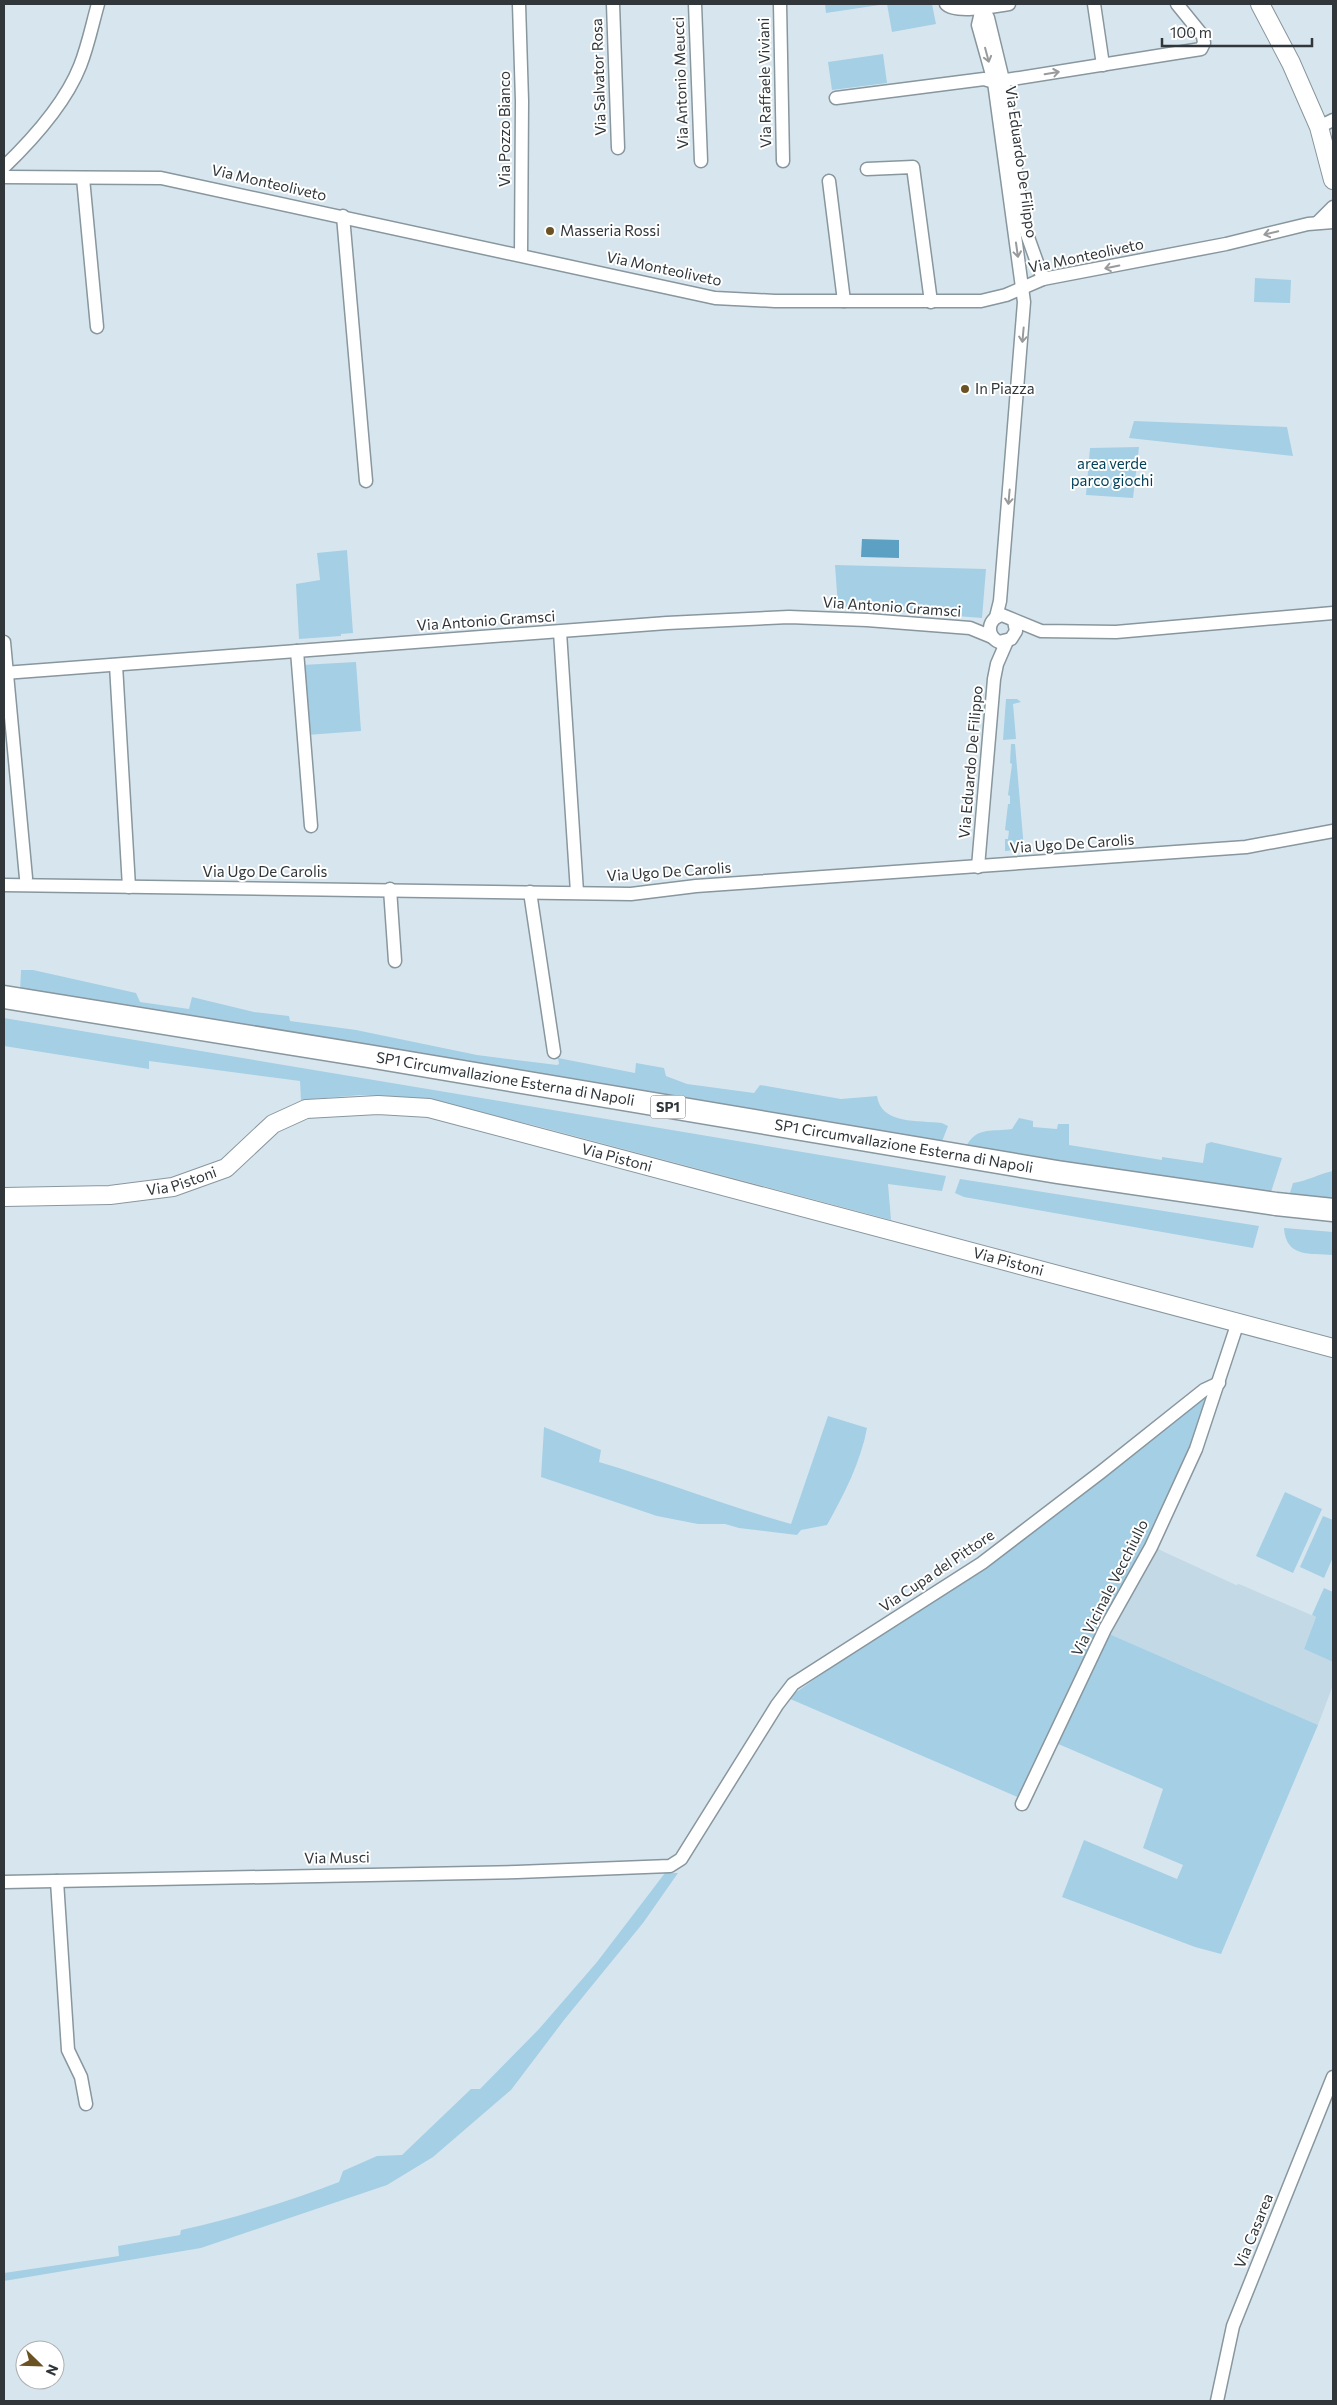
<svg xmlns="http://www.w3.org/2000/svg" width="1337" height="2405" viewBox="0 0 1337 2405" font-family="Commissioner,sans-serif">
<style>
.built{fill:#c3d9e5}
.green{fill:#a5cfe5}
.water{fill:#5ca1c3}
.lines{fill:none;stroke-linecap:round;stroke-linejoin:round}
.street-casing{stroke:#88969e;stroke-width:15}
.secondary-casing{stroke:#88969e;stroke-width:20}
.highway-casing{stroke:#88969e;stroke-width:25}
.street{stroke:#fff;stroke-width:12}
.secondary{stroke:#fff;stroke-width:18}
.highway{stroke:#fff;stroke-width:22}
.oneway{stroke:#989a9c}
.poi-dot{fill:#6b5223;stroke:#fff;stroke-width:2}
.labels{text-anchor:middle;stroke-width:4;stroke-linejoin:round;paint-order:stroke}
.shield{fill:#fff;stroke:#6e7274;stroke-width:1}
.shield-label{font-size:14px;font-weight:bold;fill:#303639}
.street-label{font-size:15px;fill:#303639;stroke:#fff}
.poi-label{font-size:15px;fill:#303639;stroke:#fff;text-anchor:start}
.park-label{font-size:15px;fill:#034159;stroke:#fff}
</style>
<rect width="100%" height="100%" fill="#d7e6ee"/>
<path class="built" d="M1155,1545l5,5 76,35 3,-1 77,33 -12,32 29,13v23l-15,40 -211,-92z"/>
<g class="green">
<path d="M825,4h61l-60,9z"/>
<path d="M887,4h45l4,20 -44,8z"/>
<path d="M883,54l4,29 -55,7 -4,-28z"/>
<path d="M1255,278l36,2 -1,23 -36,-1z"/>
<path d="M1134,421l153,6 6,29 -164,-18z"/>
<path d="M1139,447l-6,51 -47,-3 4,-47z"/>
<path d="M347,550l6,83 -12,1v2l-42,3 -3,-55 24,-4 -3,-27z"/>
<path d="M835,565l151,4 -4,49 -144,-11z"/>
<path d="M356,662l5,69 -54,4 -5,-70z"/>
<path d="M1006,699h11l4,3 -8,2 3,35 -13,1z"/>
<path d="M1011,744h4l9,105 -19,2v-12h3l1,-8 -4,-1 3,-26h2v-8l-2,-1 4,-31 -2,-1z"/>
<path d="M21,970h12l103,23 4,9 49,7 3,-12 62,15 35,4 1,5 66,9 121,25 80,10 2,-1 -1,-6 77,15 1,-10 28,5 2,8 21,8 67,9 6,-8 81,14 36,-3c4,29 42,24 65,27l6,3 -7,18 -921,-152z"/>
<path d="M4,1018l942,158 -4,15 -54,-7 3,36 -358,-95 -104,-23 -38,-6 -30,-1 -60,5 -1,-19 -151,-20v8l-145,-23z"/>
<path d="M1019,1118l14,3v6l24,2 1,-5h11v21l93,15v-3l41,6 3,-19 5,-2 71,16 -11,34 -101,-11 -204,-34c10,-21 27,-15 46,-18z"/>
<path d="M1333,1171v27l-44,-2 4,-13c14,-2 26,-9 40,-12z"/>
<path d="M960,1179l299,47 -6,22 -289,-51 -9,-4z"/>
<path d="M1284,1228l49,4v23c-23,-2 -47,3 -49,-27z"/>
<path d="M1207,1394l3,5 -42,103 -57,104 -91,192 -232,-100 62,-44 112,-70z"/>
<path d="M828,1416l39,12c-6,33 -23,67 -40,97l-26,5 -4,5 -58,-7 -14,-4h-27l-41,-8 -116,-39 3,-50 57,23 -2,12c64,19 127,44 192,62z"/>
<path d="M1285,1492l37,17 -29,64 -37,-17z"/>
<path d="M1323,1516l10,4v37l-9,21 -24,-11z"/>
<path d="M1324,1588l9,4v70l-29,-13 12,-32 -4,-2z"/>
<path d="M1107,1633l211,92 -97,229 -26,-7 -133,-50 22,-57 93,39 6,-14 -40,-17 20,-59 -107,-46z"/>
<path d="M665,1873h13l-35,50 -79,97 -53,70 -78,67 -46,28 -186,63 -197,33v-8l115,-17 -1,-10 62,-11 1,-5c54,-12 106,-28 158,-48l4,-11 34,-15 25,-1 69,-66h9l59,-60 58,-67z"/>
</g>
<path class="water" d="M862,539l37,1v18l-38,-1z"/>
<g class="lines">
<g class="street-casing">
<g id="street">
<path d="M519,4l3,97 -1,153"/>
<path d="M613,4l5,144"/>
<path d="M695,4l6,157"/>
<path d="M780,4l3,157"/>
<path d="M946,4c9,10 50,2 63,0"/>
<path d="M981,4l7,14 15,62 21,146 19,53"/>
<path d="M1094,4l9,61"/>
<path d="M982,8l-4,17 16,57 30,220 -24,299 -4,16"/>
<path d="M836,98l148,-19 10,3 207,-33 3,-6 -1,-7 -26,-32"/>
<path d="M1319,127l14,-7"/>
<path d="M4,167c29,-28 61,-63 76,-101 8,-20 12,-41 18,-62"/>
<path d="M867,169l46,-2 18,135"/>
<path d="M4,177l157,1 554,120 60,3h206l25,-6 37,-16 183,-35 82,-20 25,-2"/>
<path d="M83,178l14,149"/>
<path d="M829,181l15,120"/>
<path d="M343,216l23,265"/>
<path d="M1318,222l15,-15"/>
<path d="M1014,621l2,10 -5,8 -12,3c-13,-6 -12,-23 3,-27l39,16 75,1 217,-19"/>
<path d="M560,632l17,260"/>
<path d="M4,642l22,236"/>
<path d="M297,651l14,175"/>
<path d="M116,665l13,222"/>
<path d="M4,673l663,-50 122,-6 78,3 103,8 22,9"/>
<path d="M978,867l16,-188 3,-15 10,-23"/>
<path d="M4,885l627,9 65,-8 550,-39 87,-16"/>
<path d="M390,889l5,72"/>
<path d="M530,892l24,160"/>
<path d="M1022,1804l83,-175 46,-82 45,-98 42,-127"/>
<path d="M57,1881l11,169 13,27 5,27"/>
<path d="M4,1882l513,-10 153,-6 11,-7 96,-154 16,-21 189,-121 119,-91 103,-82 15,-7"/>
<path d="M1217,2401l16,-75 100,-249"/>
</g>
</g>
<g class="secondary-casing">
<g id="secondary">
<path d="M1260,4l31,59 28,64 14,53"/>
<path id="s1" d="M4,1197l106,-2 63,-8 53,-19 47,-44 33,-15 72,-4 51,3 904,240"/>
</g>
</g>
<g class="highway-casing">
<g id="highway">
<path id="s2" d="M4,997l364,59 689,116 219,32 57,6"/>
</g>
</g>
<use href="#street" class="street"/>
<use href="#secondary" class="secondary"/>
<use href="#highway" class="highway"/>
</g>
<defs><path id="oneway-shaft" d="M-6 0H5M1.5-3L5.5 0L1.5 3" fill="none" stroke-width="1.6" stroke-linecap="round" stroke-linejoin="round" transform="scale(1.25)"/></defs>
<g class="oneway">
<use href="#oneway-shaft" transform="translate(987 55) rotate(75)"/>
<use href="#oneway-shaft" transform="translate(1052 73) rotate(-9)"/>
<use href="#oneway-shaft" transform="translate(1271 233) rotate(166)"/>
<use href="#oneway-shaft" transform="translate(1017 250) rotate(82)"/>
<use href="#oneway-shaft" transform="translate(1112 267) rotate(169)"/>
<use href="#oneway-shaft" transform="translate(1023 335) rotate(95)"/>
<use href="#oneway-shaft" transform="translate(1009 497) rotate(95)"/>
</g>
<g class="poi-dot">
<circle cx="550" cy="231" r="5"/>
<circle cx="965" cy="389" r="5"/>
</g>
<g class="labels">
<rect class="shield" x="650.5" y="1095.5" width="35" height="23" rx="4"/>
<g class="shield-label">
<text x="668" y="1112">SP1</text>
</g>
<g class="street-label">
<text transform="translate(599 77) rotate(-92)" y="5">Via Salvator Rosa</text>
<text transform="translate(681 83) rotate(-92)" y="5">Via Antonio Meucci</text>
<text transform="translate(765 83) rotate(-91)" y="5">Via Raffaele Viviani</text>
<text transform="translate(505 129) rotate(-90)" y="5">Via Pozzo Bianco</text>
<text transform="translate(1021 162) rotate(82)" y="5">Via Eduardo De Filippo</text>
<text transform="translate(269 183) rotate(13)" y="5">Via Monteoliveto</text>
<text transform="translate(1086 256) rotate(-12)" y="5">Via Monteoliveto</text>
<text transform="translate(664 269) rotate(12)" y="5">Via Monteoliveto</text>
<text transform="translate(892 607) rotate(4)" y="5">Via Antonio Gramsci</text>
<text transform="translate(486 621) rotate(-4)" y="5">Via Antonio Gramsci</text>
<text transform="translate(971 762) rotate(-85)" y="5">Via Eduardo De Filippo</text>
<text transform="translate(1072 844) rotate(-4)" y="5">Via Ugo De Carolis</text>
<text x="265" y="877">Via Ugo De Carolis</text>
<text transform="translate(669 872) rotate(-4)" y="5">Via Ugo De Carolis</text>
<text dy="5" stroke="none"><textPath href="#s2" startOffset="508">SP1 Circumvallazione Esterna di Napoli</textPath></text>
<text dy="5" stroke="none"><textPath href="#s2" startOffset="912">SP1 Circumvallazione Esterna di Napoli</textPath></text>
<text dy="5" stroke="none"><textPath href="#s1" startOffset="644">Via Pistoni</textPath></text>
<text dy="5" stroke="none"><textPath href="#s1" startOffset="179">Via Pistoni</textPath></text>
<text dy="5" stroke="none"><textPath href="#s1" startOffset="1049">Via Pistoni</textPath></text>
<text transform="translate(937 1571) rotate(-34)" y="5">Via Cupa del Pittore</text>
<text transform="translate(1110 1588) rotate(-63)" y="5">Via Vicinale Vecchiullo</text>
<text transform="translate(337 1858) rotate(-1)" y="5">Via Musci</text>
<text transform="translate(1254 2231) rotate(-68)" y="5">Via Casarea</text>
</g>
<g class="poi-label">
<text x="560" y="236">Masseria Rossi</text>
<text x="975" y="394">In Piazza</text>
</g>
<g class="park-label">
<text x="1112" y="469">area verde<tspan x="1112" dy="17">parco giochi</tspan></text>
</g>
</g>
<rect width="1337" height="2405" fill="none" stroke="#303639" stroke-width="10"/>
<g transform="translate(40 2365) rotate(113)"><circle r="24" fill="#ffffff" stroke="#acafb0"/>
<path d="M0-4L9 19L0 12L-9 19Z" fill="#6b5223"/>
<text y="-8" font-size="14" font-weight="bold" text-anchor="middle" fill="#303639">N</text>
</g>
<path d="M1162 38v8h150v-8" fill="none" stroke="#303639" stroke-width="2.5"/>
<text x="1170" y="38" font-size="15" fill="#303639" stroke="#ffffff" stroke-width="4" paint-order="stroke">100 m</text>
</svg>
